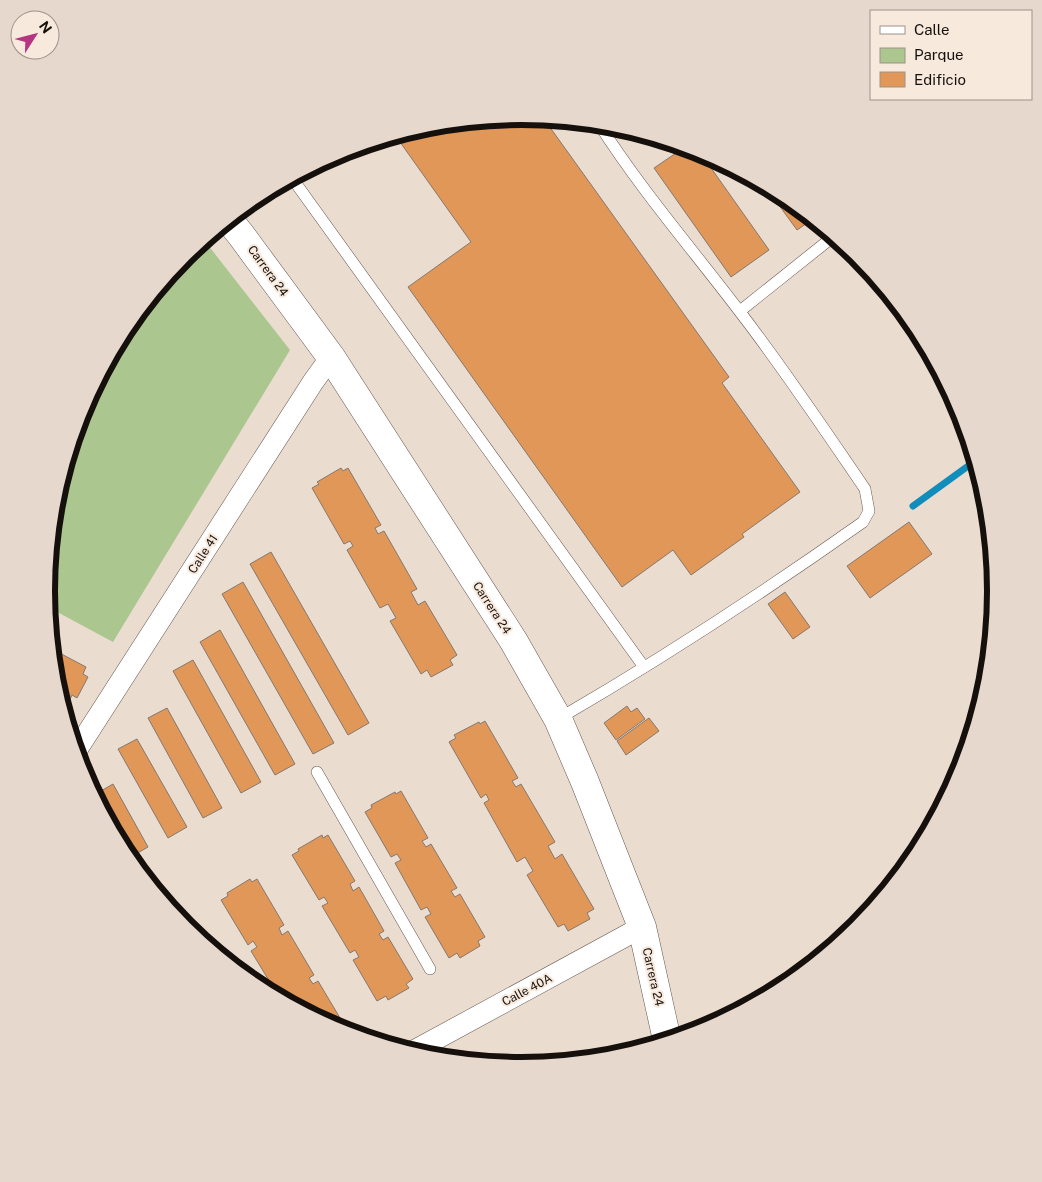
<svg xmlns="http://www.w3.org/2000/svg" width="1042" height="1182" viewBox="0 0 1042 1182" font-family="'Public Sans',sans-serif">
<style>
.green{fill:#abc68e}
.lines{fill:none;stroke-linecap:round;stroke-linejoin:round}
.stream{stroke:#118dbb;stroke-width:7}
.building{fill:#e09758;stroke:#85786e}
.lane-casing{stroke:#65584e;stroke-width:12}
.street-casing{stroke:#65584e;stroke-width:22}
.secondary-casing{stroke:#65584e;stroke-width:29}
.lane{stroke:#fff;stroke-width:11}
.street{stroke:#fff;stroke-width:21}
.secondary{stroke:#fff;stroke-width:28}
.labels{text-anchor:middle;stroke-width:4;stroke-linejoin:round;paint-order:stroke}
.street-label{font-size:12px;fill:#15100c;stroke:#f8e9dd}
.rim{fill:none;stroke:#15100c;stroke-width:6}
</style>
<rect width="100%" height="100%" fill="#ebdcd0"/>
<path class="green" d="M204,240l86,110 -177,292 -65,-35 -2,-16 9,-93 28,-89 43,-82 60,-72z"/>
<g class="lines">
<path class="stream" d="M913,506l62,-45"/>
</g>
<g class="building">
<path d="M521,116l23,3 185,258 -7,6 78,109 -58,42 2,3 -53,38 -18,-25 -51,37 -214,-300 63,-45 -76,-107 34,-10z"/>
<path d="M685,147l14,4 70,99 -38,27 -77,-109z"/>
<path d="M765,186l20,10 28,23 -16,11z"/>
<path d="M341,468l2,3 5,-3 33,57 -6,3 3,6 6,-3 33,58 -6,3 7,13 7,-4 32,54 -7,5 3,5 -22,12 -4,-7 -6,4 -31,-53 6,-3 -8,-14 -8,4 -33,-58 6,-4 -3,-5 -6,3 -32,-56 7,-4 -2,-2z"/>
<path d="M909,522l23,32 -62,44 -23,-32z"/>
<path d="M271,552l98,171 -21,12 -98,-171z"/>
<path d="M243,582l91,161 -21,11 -91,-160z"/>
<path d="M785,592l25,35 -17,12 -25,-35z"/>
<path d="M220,630l75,134 -20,11 -75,-133z"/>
<path d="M52,649l34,18 -3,7 5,3 -11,21 -5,-3 -4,9 -8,-4 -5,-17z"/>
<path d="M193,660l68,122 -20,11 -68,-122z"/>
<path d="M627,706l4,6 6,-4 8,11 -29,21 -12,-17z"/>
<path d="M167,708l55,100 -19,10 -55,-100z"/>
<path d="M649,718l10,13 -33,24 -9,-14z"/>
<path d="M485,721l33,57 -6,3 4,6 5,-3 34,58 -7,4 7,13 7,-5 32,55 -7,4 3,6 -22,12 -4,-7 -6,3 -31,-52 6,-4 -8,-14 -8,5 -33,-59 5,-3 -3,-6 -5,4 -32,-56 7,-4 -2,-3 25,-13 1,2z"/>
<path d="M137,739l50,88 -19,11 -50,-89z"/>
<path d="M113,784l35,63 -19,11 -35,-63z"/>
<path d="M401,791l27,47 -6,3 4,6 5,-3 26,44 -6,3 4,6 5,-3 25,43 -7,4 2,5 -20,12 -3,-5 -8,5 -24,-41 6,-3 -4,-7 -6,3 -26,-47 6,-3 -4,-6 -6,3 -26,-45 7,-4 -1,-3 24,-13 1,2z"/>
<path d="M322,835l1,3 5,-3 27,46 -5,3 3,7 6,-4 25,44 -5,3 4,6 5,-3 25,42 -7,5 3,4 -21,12 -2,-4 -9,5 -24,-41 6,-3 -4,-7 -5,3 -28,-47 6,-3 -4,-6 -5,3 -27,-45 7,-4 -1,-2z"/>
<path d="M250,879l2,3 5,-3 27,46 -5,3 3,7 6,-4 26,44 -5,3 4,6 5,-3 25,42 -7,5 -49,-26 1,-1 -3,-7 -6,3 -28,-46 6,-4 -4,-6 -5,4 -27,-45 7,-4 -1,-3z"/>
</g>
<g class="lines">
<g class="lane-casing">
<g id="lane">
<path d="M292,178l352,489"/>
<path d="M740,311l94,-75"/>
<path d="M558,719c105,-61 206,-127 305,-197l6,-11 -4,-22c-41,-60 -81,-120 -125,-177 -47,-62 -99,-122 -141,-188"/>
<path d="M317,772l113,197"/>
</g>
</g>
<g class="street-casing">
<g id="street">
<path d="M76,751l237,-369 18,-25"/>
<path d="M412,1052l230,-125"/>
</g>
</g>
<g class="secondary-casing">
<path id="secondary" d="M229,220l12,15 90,122 182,283 45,79 27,63 57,145 25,113"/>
</g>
<use href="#lane" class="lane"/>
<use href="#street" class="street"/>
<use href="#secondary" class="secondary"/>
</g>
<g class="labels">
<g class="street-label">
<text transform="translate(268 271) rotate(54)" y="4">Carrera 24</text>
<text transform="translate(203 554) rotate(-57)" y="4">Calle 41</text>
<text transform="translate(492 608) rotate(57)" y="4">Carrera 24</text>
<text transform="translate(653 977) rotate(77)" y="4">Carrera 24</text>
<text transform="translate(527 990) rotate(-28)" y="4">Calle 40A</text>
</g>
</g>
<path d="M0 0H1042V1182H0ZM55 591a466 466 0 1 1 932 0a466 466 0 1 1-932 0Z" fill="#e6d8cc" fill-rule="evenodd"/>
<path class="rim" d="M55 591a466 466 0 1 1 932 0a466 466 0 1 1-932 0Z"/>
<rect x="870" y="10" width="162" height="90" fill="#f8e9dd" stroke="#9d9289"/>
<rect x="880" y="26" width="25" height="8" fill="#ffffff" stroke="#9d9289"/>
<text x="914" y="35" font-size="15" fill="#15100c">Calle</text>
<rect x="880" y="48" width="25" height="15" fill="#abc68e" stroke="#9d9289"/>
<text x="914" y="60" font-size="15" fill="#15100c">Parque</text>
<rect x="880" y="72" width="25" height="15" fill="#e09758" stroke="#9d9289"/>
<text x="914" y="85" font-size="15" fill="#15100c">Edificio</text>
<g transform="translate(35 35) rotate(54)"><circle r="24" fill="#f8e9dd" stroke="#9d9289"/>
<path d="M0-4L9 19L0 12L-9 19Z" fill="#b53581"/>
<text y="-8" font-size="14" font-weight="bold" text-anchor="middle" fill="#15100c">N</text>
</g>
</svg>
